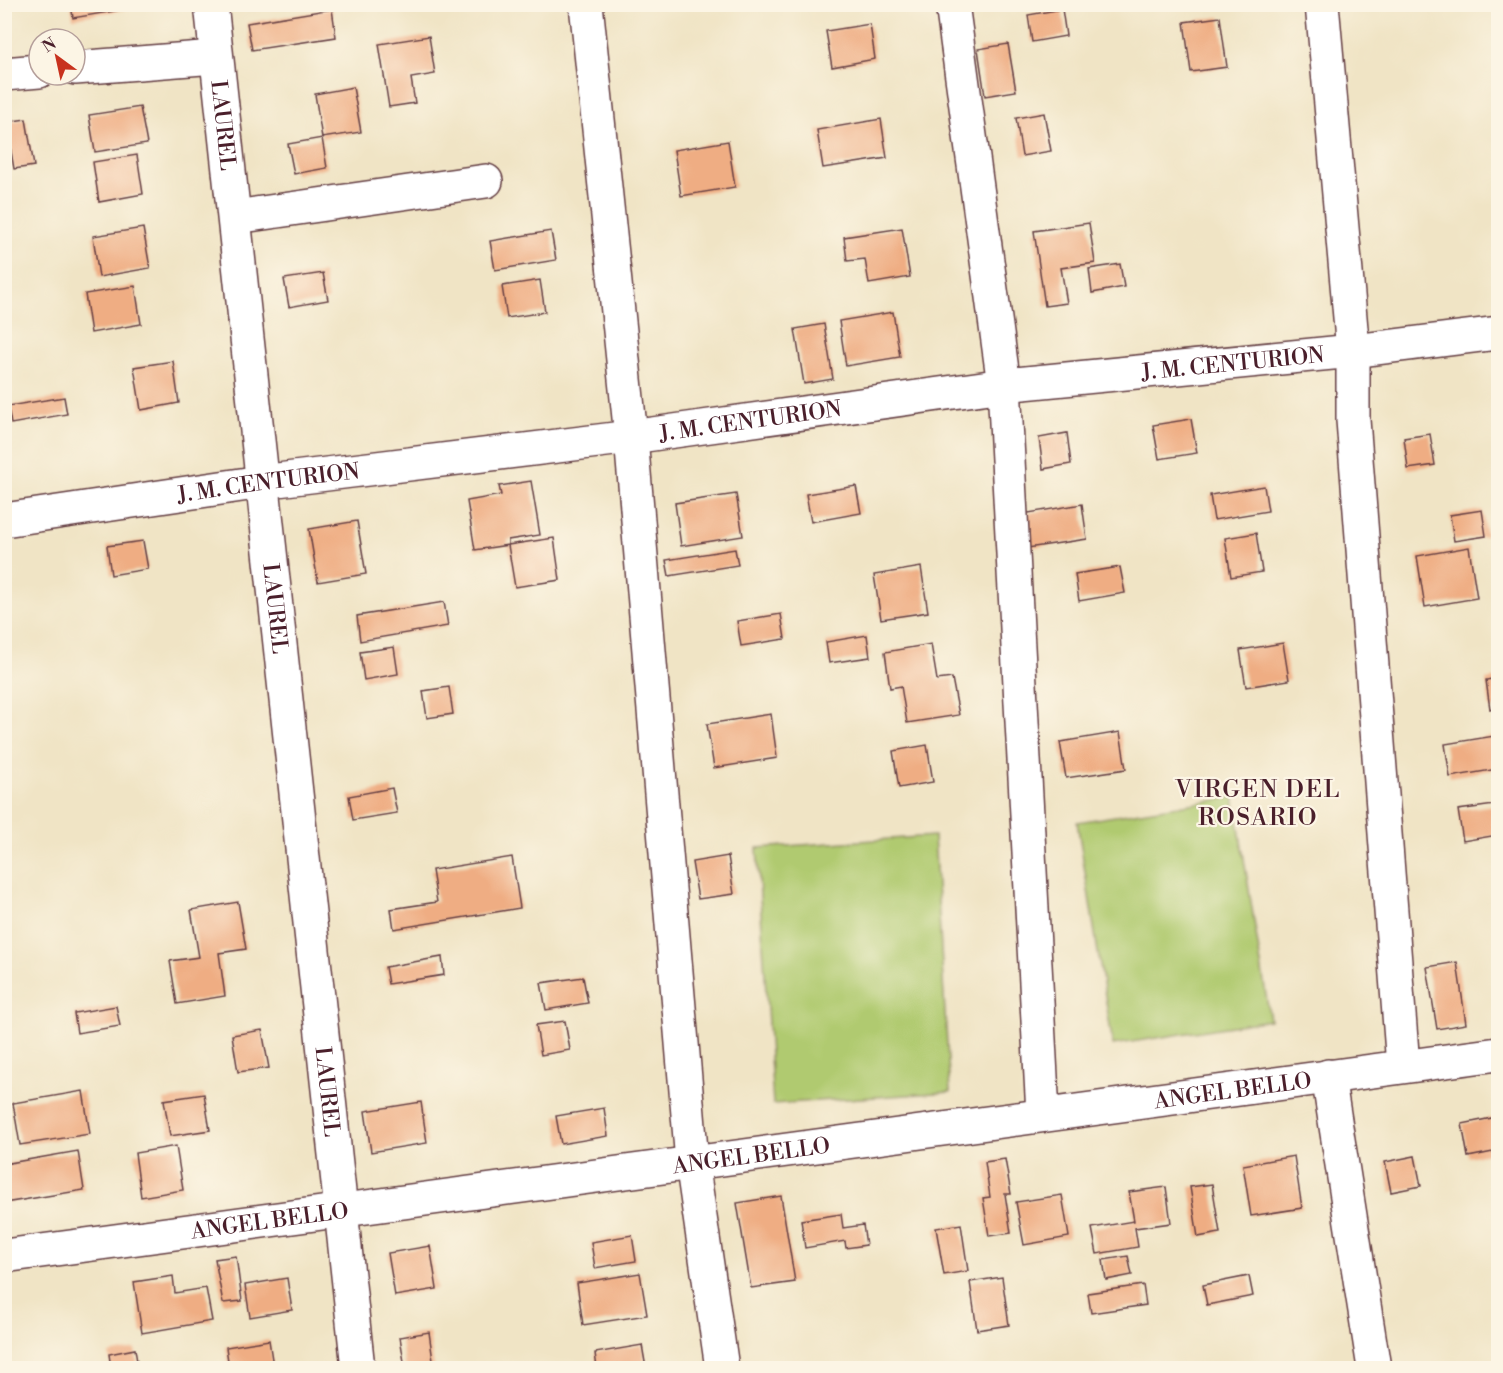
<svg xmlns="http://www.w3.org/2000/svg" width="1503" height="1373" viewBox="0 0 1503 1373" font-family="'Libre Bodoni',serif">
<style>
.grass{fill:#b0ca70;stroke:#7d744e;stroke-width:1.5}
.building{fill:#efad83}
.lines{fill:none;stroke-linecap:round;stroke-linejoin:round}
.minor-casing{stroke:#633d42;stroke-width:36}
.minor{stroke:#fff;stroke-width:33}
.labels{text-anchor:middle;stroke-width:4.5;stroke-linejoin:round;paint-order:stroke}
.street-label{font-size:22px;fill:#4a1f2b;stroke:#fcf5e5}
.neighbourhood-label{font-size:24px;letter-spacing:1.5px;fill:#4a1f2b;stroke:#fcf5e5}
</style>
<rect width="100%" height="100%" fill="#fcf5e5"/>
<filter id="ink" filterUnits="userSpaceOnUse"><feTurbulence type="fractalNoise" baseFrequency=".0167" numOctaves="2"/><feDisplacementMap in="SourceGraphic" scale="12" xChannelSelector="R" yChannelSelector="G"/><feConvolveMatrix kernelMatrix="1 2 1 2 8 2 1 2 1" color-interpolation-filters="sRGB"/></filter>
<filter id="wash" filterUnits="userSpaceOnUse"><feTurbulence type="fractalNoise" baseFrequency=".008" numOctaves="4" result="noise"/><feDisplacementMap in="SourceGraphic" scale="24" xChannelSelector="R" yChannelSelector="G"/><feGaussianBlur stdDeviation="1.35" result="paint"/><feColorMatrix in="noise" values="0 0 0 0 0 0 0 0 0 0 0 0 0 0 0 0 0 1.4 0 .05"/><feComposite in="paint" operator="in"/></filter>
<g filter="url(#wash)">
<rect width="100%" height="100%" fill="#f0e4c5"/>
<g class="grass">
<path d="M1234,797l36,223 -157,25 -36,-223z"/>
<path d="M934,836l16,256 -177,12 -16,-256z"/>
</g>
<g id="blocks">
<g class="building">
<path d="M71,4h55l1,5 -54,9z"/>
<path d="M332,9l4,28 -84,13 -5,-27z"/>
<path d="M1062,9l4,27 -34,6 -4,-27z"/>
<path d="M1220,17l7,50 -36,5 -7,-50z"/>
<path d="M870,24l5,35 -43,8 -6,-36z"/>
<path d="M429,36l6,38 -24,4 4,25 -26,4 -10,-63z"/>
<path d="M1008,44l8,47 -31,5 -7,-47z"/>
<path d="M353,87l8,45 -39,6 -7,-44z"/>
<path d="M140,107l7,37 -52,8 -6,-37z"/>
<path d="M1044,113l7,38 -29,5 -6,-38z"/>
<path d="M26,119l8,47 -20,3 -8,-47z"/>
<path d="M881,119l6,39 -64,10 -6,-38z"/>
<path d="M322,138l5,30 -33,6 -6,-30z"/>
<path d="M728,141l7,46 -54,9 -7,-46z"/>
<path d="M137,155l6,39 -44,8 -6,-40z"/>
<path d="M1089,223l6,40 -34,5 6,35 -22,3 -11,-75z"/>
<path d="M143,228l7,40 -51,9 -6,-41z"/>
<path d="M902,228l8,49 -41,7 -4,-25 -18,2 -3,-24z"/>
<path d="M551,231l5,29 -61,10 -5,-29z"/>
<path d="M1120,264l4,23 -32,6 -3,-24z"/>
<path d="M323,273l5,27 -39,7 -5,-28z"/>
<path d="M540,280l5,32 -38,6 -5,-32z"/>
<path d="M135,286l6,38 -50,9 -6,-39z"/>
<path d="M893,312l7,45 -54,9 -7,-45z"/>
<path d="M824,324l9,55 -29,5 -9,-55z"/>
<path d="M173,361l6,42 -38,7 -7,-43z"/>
<path d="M64,397l3,17 -56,10 -3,-18z"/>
<path d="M1191,419l6,34 -38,6 -6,-34z"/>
<path d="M1067,433l4,31 -28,5 -4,-31z"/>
<path d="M1430,434l5,31 -27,4 -4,-31z"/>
<path d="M531,481l9,54 -32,5v5l-33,5 -8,-49 34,-6 -2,-9z"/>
<path d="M856,486l5,27 -50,9 -5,-28z"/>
<path d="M1264,486l4,25 -54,9 -4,-25z"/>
<path d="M736,494l7,42 -62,10 -6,-43z"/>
<path d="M1082,504l5,35 -66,10 -5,-34z"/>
<path d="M1482,510l4,26 -32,5 -4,-26z"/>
<path d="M357,521l9,53 -48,8 -9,-53z"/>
<path d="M1256,533l6,39 -31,5 -6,-39z"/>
<path d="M554,538l6,42 -45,7 -7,-42z"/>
<path d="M143,541l5,28 -37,6 -4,-29z"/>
<path d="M1469,547l8,51 -52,9 -8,-51z"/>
<path d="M735,549l3,16 -69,11 -3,-16z"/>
<path d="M921,567l7,45 -47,7 -7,-44z"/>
<path d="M1120,567l5,26 -46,8 -4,-27z"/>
<path d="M444,602l4,24 -88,15 -3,-25z"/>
<path d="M781,614l4,25 -44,7 -4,-25z"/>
<path d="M867,635l3,22 -41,6 -3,-21z"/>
<path d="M1283,643l6,37 -43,7 -6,-37z"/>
<path d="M931,644l6,36 15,-2 7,37 -52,8 -6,-37 -11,2 -5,-36z"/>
<path d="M394,647l4,27 -34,6 -4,-28z"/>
<path d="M1498,678v29l-8,2 -4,-29z"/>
<path d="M449,687l4,27 -26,4 -4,-27z"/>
<path d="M771,714l6,44 -63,10 -7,-44z"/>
<path d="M1120,732l6,37 -60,9 -6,-36z"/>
<path d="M1494,736l4,33 -48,8 -5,-33z"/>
<path d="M927,745l6,37 -34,6 -6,-37z"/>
<path d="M392,788l5,25 -44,7 -4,-24z"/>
<path d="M1494,805l4,30 -35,6 -5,-31z"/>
<path d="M728,856l6,38 -36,5 -6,-37z"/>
<path d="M512,857l8,51 -126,21 -3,-20 46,-7 -5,-32z"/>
<path d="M238,902l8,47 -27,4 6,43 -48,8 -7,-43 29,-4 -8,-47z"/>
<path d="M442,957l2,18 -56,9 -3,-17z"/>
<path d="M1457,962l9,62 -29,5 -10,-62z"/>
<path d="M583,977l5,26 -42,7 -5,-27z"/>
<path d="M116,1006l4,20 -43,7 -3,-20z"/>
<path d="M565,1021l5,29 -29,5 -5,-30z"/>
<path d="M262,1030l7,38 -31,4 -6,-37z"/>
<path d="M83,1091l7,43 -70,11 -7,-42z"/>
<path d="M204,1094l6,36 -40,6 -6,-36z"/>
<path d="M421,1102l6,41 -56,9 -6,-41z"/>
<path d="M604,1108l4,28 -47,8 -5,-28z"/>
<path d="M1492,1118l6,33 -30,6 -6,-33z"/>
<path d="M176,1146l7,44 -42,7 -6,-44z"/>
<path d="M78,1151l6,39 -80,13v-39z"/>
<path d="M1294,1156l8,52 -51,8 -8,-51z"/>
<path d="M1415,1156l6,30 -30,6 -6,-30z"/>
<path d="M1005,1159l6,35h-6l6,39 -22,3 -6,-38 7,-1 -5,-35z"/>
<path d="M1212,1184l8,49 -22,4 -8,-50z"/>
<path d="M1166,1187l5,36 -36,5 3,19 -41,7 -5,-26 42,-7 -5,-29z"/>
<path d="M1062,1195l7,42 -45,8 -8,-43z"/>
<path d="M781,1196l14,86 -44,6 -14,-85z"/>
<path d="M841,1214l2,14 20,-3 3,20 -20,3 -1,-7 -40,7 -4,-28z"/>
<path d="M961,1224l7,47 -24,4 -8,-47z"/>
<path d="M632,1235l4,26 -41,7 -4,-26z"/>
<path d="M430,1246l7,43 -42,7 -7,-43z"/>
<path d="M236,1256l6,45 -19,2 -8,-44z"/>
<path d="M1128,1256l4,19 -26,5 -3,-20z"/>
<path d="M640,1273l7,42 -64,10 -6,-42z"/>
<path d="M173,1276l2,17 31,-5 6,33 -70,12 -8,-51z"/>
<path d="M1249,1276l4,20 -46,9 -4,-20z"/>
<path d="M1002,1277l7,48 -32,5 -7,-48z"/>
<path d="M287,1278l5,32 -42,7 -5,-32z"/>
<path d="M1143,1285l3,20 -55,8 -3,-20z"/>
<path d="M429,1332l5,36h-29l-5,-31z"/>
<path d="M269,1340l4,26 -44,2 -3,-21z"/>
<path d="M642,1345l4,23h-49l-2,-15z"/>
<path d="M135,1349l3,19h-27l-2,-14z"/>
</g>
</g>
</g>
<g filter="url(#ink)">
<use href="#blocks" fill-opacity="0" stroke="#633d42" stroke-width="1.5"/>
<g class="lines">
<g class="minor-casing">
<g id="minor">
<path id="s1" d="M211,4l147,1364"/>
<path d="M586,4l45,433 61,725 30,206"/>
<path d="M952,4l52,381 39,729"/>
<path d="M1322,4l31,347v69l50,646"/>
<path d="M75,68l140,-11"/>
<path d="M4,74l35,-3"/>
<path d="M235,217l251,-36"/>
<path id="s2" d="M4,520l257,-38 370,-45 373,-52 349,-34 145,-18"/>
<path d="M1328,1076l46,292"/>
<path id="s3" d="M4,1256l1494,-202"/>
</g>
</g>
<use href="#minor" class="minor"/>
</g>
</g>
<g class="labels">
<g class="street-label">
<text dy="8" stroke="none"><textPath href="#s1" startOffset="122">LAUREL</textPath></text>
<text dy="8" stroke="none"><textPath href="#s2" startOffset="1239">J. M. CENTURION</textPath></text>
<text dy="8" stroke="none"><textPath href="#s2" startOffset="753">J. M. CENTURION</textPath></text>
<text dy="8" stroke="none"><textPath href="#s2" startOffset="267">J. M. CENTURION</textPath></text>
<text dy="8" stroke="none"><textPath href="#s1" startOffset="608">LAUREL</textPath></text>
<text dy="8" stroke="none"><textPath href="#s3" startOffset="1240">ANGEL BELLO</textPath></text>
<text dy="8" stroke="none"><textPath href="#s1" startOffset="1094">LAUREL</textPath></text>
<text dy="8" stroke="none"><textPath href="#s3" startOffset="754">ANGEL BELLO</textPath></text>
<text dy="8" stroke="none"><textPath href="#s3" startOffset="268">ANGEL BELLO</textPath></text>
</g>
<g class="neighbourhood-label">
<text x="1258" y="797">VIRGEN DEL<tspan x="1258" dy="28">ROSARIO</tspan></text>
</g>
</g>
<rect width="1503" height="1373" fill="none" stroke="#fcf5e5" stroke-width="24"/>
<g transform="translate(57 57) rotate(327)"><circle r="28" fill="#fcf5e5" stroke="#b59f9b" stroke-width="1.5"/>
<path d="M0-4.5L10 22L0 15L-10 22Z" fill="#c8321e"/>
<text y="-9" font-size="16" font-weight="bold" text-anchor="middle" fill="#4a1f2b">N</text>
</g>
</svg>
